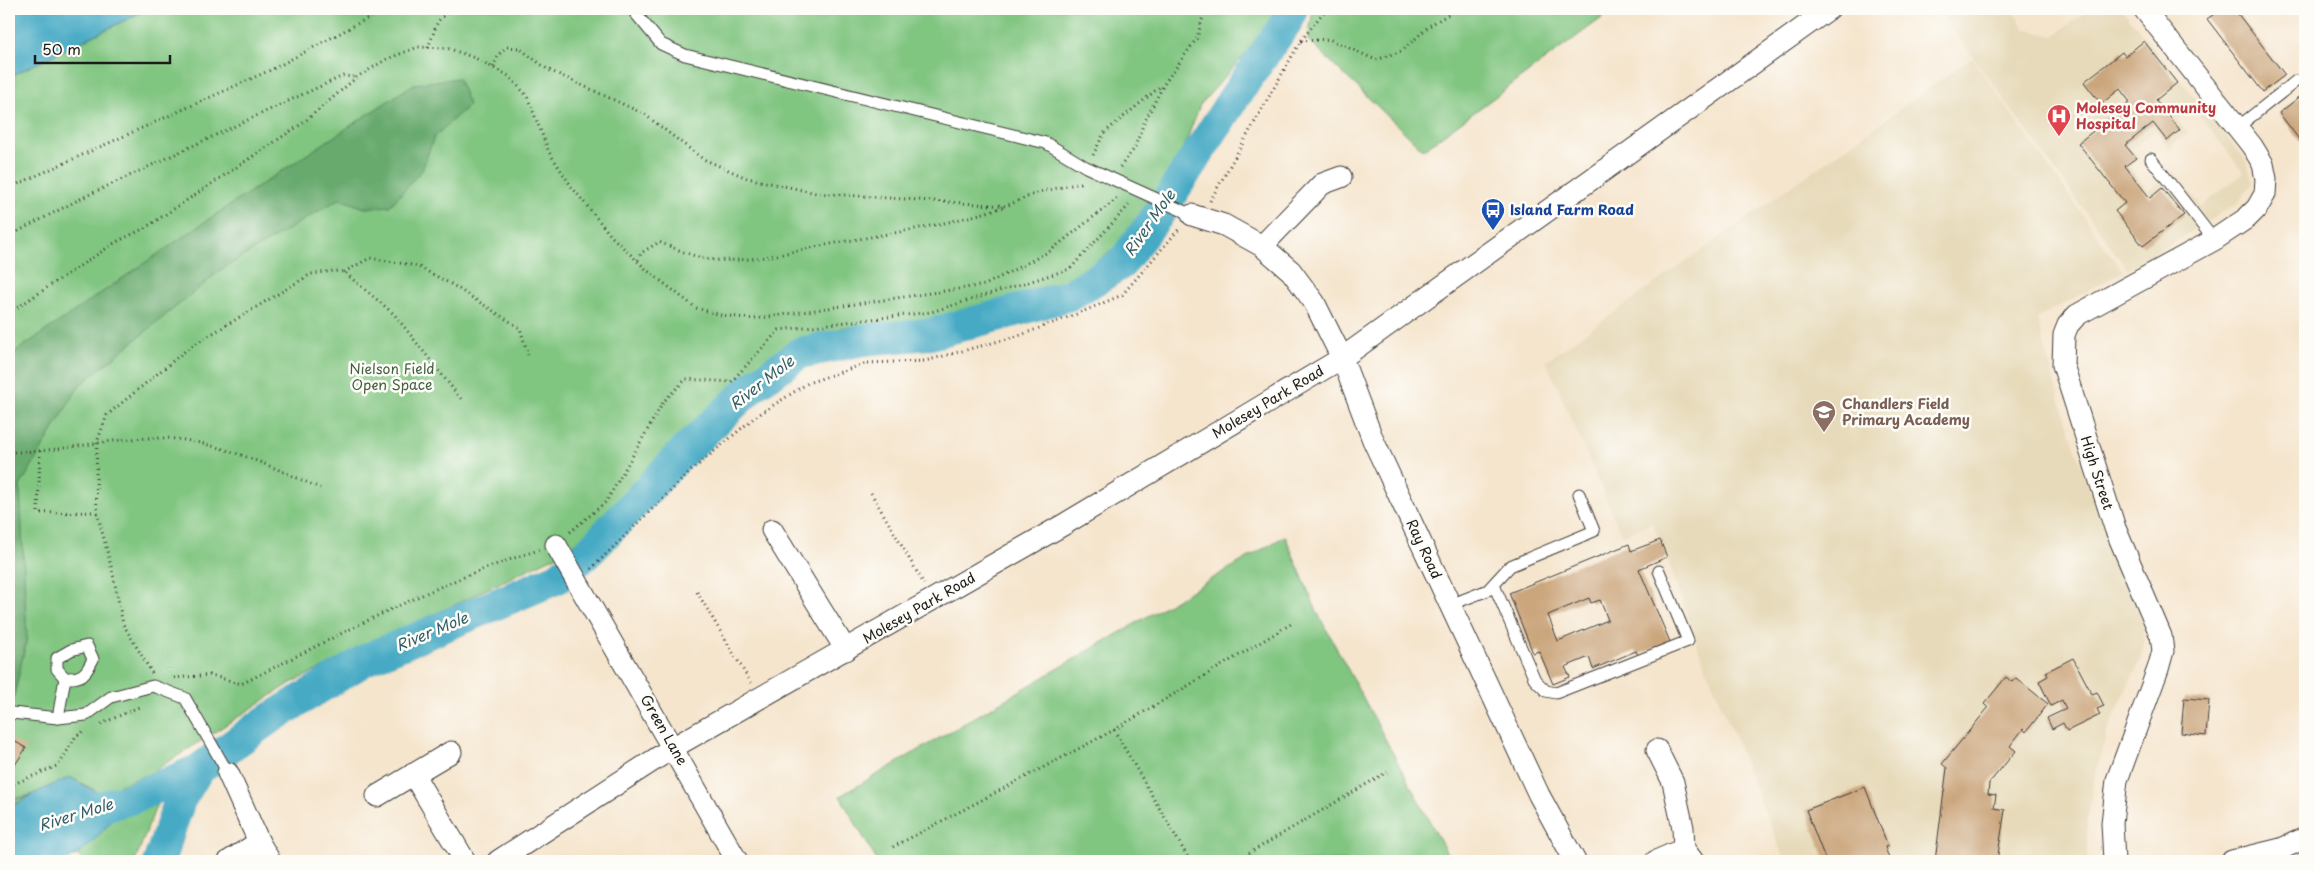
<svg xmlns="http://www.w3.org/2000/svg" width="2314" height="870" viewBox="0 0 2314 870" font-family="'Playpen Sans',sans-serif">
<style>
.built{fill:#e7daba;fill-rule:evenodd}
.green{fill:#80c580;stroke:#4e704e}
.forest{fill:#68aa6e;stroke:#426345}
.water{fill:#46aac5;stroke:#316370}
.lines{fill:none;stroke-linecap:round;stroke-linejoin:round}
.river{stroke:#46aac5;stroke-width:32}
.building{fill:#cba67d;fill-rule:evenodd}
.lane-casing{stroke:#3d3a37;stroke-width:13}
.street-casing{stroke:#3d3a37;stroke-width:23}
.path{stroke:#3d3a37;stroke-width:3;stroke-dasharray:1 4;stroke-linecap:butt}
.lane{stroke:#fff;stroke-width:11}
.street{stroke:#fff;stroke-width:21}
.labels{text-anchor:middle;stroke-width:5;stroke-linejoin:round;paint-order:stroke}
.health-label{font-size:14px;font-weight:bold;fill:#be3a42;stroke:#fdfcf7;text-anchor:start}
.transit-label{font-size:14px;font-weight:bold;fill:#164399;stroke:#fdfcf7;text-anchor:start}
.park-label{font-size:14px;fill:#446044;stroke:#fdfcf7}
.street-label{font-size:14px;fill:#1c1c1c;stroke:#fdfcf7}
.education-label{font-size:14px;font-weight:bold;fill:#785e54;stroke:#fdfcf7;text-anchor:start}
.water-label{font-size:15px;font-style:italic;fill:#2f5c68;stroke:#fdfcf7}
</style>
<rect width="100%" height="100%" fill="#fdfcf7"/>
<filter id="ink" filterUnits="userSpaceOnUse"><feTurbulence type="fractalNoise" baseFrequency=".02" numOctaves="2"/><feDisplacementMap in="SourceGraphic" scale="10" xChannelSelector="R" yChannelSelector="G"/><feConvolveMatrix kernelMatrix="1 2 1 2 8 2 1 2 1" color-interpolation-filters="sRGB"/></filter>
<filter id="wash" filterUnits="userSpaceOnUse"><feTurbulence type="fractalNoise" baseFrequency=".0096" numOctaves="4" result="noise"/><feDisplacementMap in="SourceGraphic" scale="20" xChannelSelector="R" yChannelSelector="G"/><feGaussianBlur stdDeviation="1.12" result="paint"/><feColorMatrix in="noise" values="0 0 0 0 0 0 0 0 0 0 0 0 0 0 0 0 0 1.4 0 .05"/><feComposite in="paint" operator="in"/></filter>
<g filter="url(#wash)">
<rect width="100%" height="100%" fill="#f5e5cd"/>
<g class="built">
<path d="M1938,9h73l14,20 29,7 35,-27h33l123,150 8,23 -14,20 -111,68zM2144,41l33,42 -21,17 24,30 -13,11 -14,-18 -28,22 10,13 -10,8 25,32 12,-10 21,27 -39,31 -29,-35 10,-8 -47,-60 52,-41 -10,-13 -19,14 -17,-21 37,-30 4,4zM2193,107l51,66 -43,33 -28,-35 -25,20 -18,-24 9,-8 -7,-11 23,-17 14,17 19,-15 -11,-14z"/>
<path d="M1972,58l151,214 -86,46 21,77 25,76 58,149 3,22 -3,16 -32,69 -12,39 -10,51v44h-90l8,-51 -11,-2 1,-13 -7,-1 1,-11 27,-32 -6,-5 13,-17 3,2 22,-27 -32,-26 -4,4 -6,-5 -22,27 4,4 -46,56 5,4 -12,93h-45l-5,-14 3,-2 -23,-58 -59,23 20,51h-41l-85,-208 -33,-96 -15,-34 -30,13 -76,-175zM2073,658l19,36 12,12 -7,3 3,6 -33,16 -4,-8 -11,6 -5,-11 19,-9 -4,-9 -11,5 -12,-24 9,-5 -2,-4z"/>
</g>
<g class="green">
<path d="M148,9h1132l-11,18 -69,78 -22,58 -63,85 -39,28 -52,21 -85,25 -95,5 -73,28 -40,44 -72,63 -81,79 -18,13 -269,129 -140,90 -51,20 -30,-16 -39,18 -22,5v-723z"/>
<path d="M1313,9h301l-191,141 -115,-110z"/>
<path d="M1285,536l32,76 134,249h-574l-37,-65z"/>
<path d="M157,804l-22,57h-51l-7,-6 41,-42z"/>
</g>
<g class="forest">
<path d="M458,78l11,27 -35,32 -12,33 -32,36 -25,2 -26,-9 -117,70 -143,117 -59,100 7,152 -15,67 -3,4v-353l203,-139 202,-133z"/>
<path d="M31,795l-22,14v-9z"/>
</g>
<g class="water">
<path d="M9,9h139l-139,68z"/>
<path d="M70,777l45,26 3,10c-12,14 -36,45 -55,48 -17,3 -37,0 -54,0v-52l22,-14z"/>
</g>
<g class="lines">
<g class="river">
<path d="M9,837l49,-19 72,-19 68,-29 68,-49 99,-61 193,-82 30,-25 93,-99 70,-66 49,-35 63,-13 67,-6 85,-23 55,-16 51,-31 37,-49 77,-119 53,-76 4,-11"/>
<path d="M159,861l21,-61 18,-30"/>
</g>
</g>
<g id="blocks">
<g class="building">
<path d="M2221,9h13l51,66 -22,17 -56,-73z"/>
<path d="M2144,41l33,42 -21,17 24,30 -13,11 -14,-18 -28,22 11,13 -11,8 25,32 12,-10 22,27 -41,31 -28,-35 10,-8 -47,-60 52,-41 -10,-13 -19,15 -17,-22 38,-30 3,4z"/>
<path d="M2302,95l3,5v47l-26,-34z"/>
<path d="M1660,540l7,17 -28,12 31,73 -32,13 -2,-4 -43,18 -4,-12 -24,10 5,10 -17,7 -14,-33 -6,2 -24,-60 120,-49 2,7zM1589,598l2,5 9,-3 8,20 -50,21 -10,-26z"/>
<path d="M2073,658l19,36 5,-2 7,14 -7,3 3,6 -33,16 -4,-8 -11,6 -5,-11 19,-9 -4,-9 -11,6 -12,-25 9,-5 -2,-4z"/>
<path d="M2006,677l6,5 4,-4 32,26 -22,28 -3,-3 -13,17 6,5 -27,32 -1,11 8,1 -2,13 11,2 -8,51h-62l12,-93 -5,-4 46,-56 -4,-4z"/>
<path d="M2184,698l25,2 -3,36 -25,-3z"/>
<path d="M9,738l17,10 -17,26z"/>
<path d="M1865,787l23,59 -3,1 5,14h-64l-20,-51z"/>
</g>
</g>
</g>
<g filter="url(#ink)">
<use href="#blocks" fill-opacity="0" stroke="#3d3a37" stroke-width="1"/>
<g class="lines">
<g class="lane-casing">
<g id="lane">
<path d="M632,9l29,35 24,11 361,88 40,24 106,48"/>
<path d="M2238,127l58,-46"/>
<path d="M2151,159l63,81"/>
<path d="M1494,585l41,95 11,11 10,2 132,-52 -29,-70"/>
<path d="M1450,605l38,-15 22,-24 84,-35 -15,-37"/>
<path d="M9,716l3,-3 46,5 28,-3 25,-18 42,-11 32,12 43,75"/>
<path d="M58,718l7,-40 -8,-9v-11l14,-8 16,-4 6,13c-7,15 -11,20 -28,19"/>
</g>
</g>
<g class="street-casing">
<g id="street">
<path d="M1192,215l32,10 38,21 29,25 23,31 28,56 31,82 166,355 36,66"/>
<path d="M1262,246l60,-62 19,-7"/>
<path d="M772,530l74,120"/>
<path d="M556,545l181,316"/>
<path d="M1657,750l16,32 10,46 1,21 9,12"/>
<path d="M228,773l31,69 11,19"/>
<path d="M413,774l52,87"/>
<path d="M377,796l74,-44"/>
<path d="M229,861l30,-19"/>
<path d="M498,861l176,-114 389,-222 279,-167 487,-349"/>
<path d="M1656,861l28,-12"/>
<path d="M2114,861l-2,-38 5,-43 41,-111 5,-18 -2,-15 -46,-108 -52,-163 1,-30 4,-10 9,-10 137,-75 33,-22 10,-10 8,-14 1,-15 -3,-15 -11,-18 -108,-137"/>
<path d="M2232,861l49,-12 24,-11"/>
</g>
</g>
<g class="path">
<path d="M1301,41l28,-2 47,21 26,-9 27,-25 28,-17"/>
<path d="M428,48l10,-27 13,-12"/>
<path d="M493,67l6,-13 8,-7 12,1 28,21 97,45 59,45 44,19 69,15 190,13 33,-14 46,-10"/>
<path d="M1093,155l11,-22 57,-47"/>
<path d="M1120,167l14,-18 10,-26 20,-39 33,-46 8,-29"/>
<path d="M9,188l266,-120 95,-51 10,-8"/>
<path d="M1210,201l90,-159 26,-33"/>
<path d="M9,236l75,-39 202,-95 57,-26 13,1"/>
<path d="M638,260l3,-7 18,-11c18,7 38,17 57,18 38,2 73,-8 109,-15 60,-11 120,-19 178,-38"/>
<path d="M344,272l26,-14 47,8 34,18 69,44 8,27"/>
<path d="M9,313l107,-71 29,-14 158,-105 54,-46 30,-18 31,-12 29,1 28,10 34,18 18,20 22,56 22,34 41,51 36,34 48,37 25,7 33,4 231,-34 65,-34 69,-54"/>
<path d="M40,451l-2,62 59,-1"/>
<path d="M9,452c51,1 100,-15 152,-14 53,1 111,29 159,50"/>
<path d="M871,493l53,91"/>
<path d="M570,532l36,-30 58,-101 22,-22 45,3 48,-52 152,-18 139,-43 61,-66"/>
<path d="M591,569l100,-98 64,-54 53,-34 59,-20 58,-2 93,-25 59,-22 45,-19 58,-67"/>
<path d="M697,592l54,91"/>
<path d="M152,673l-29,-49 -10,-50 -16,-62 -1,-37 1,-33 10,-27 83,-68 121,-73 23,-3 10,1 50,42 67,85"/>
<path d="M174,678l37,-3 30,9c97,-48 194,-102 298,-134"/>
<path d="M101,724l40,-18"/>
<path d="M1114,730l76,131"/>
<path d="M9,786l50,-21 17,-29 10,-6"/>
<path d="M893,847l221,-117 177,-106"/>
<path d="M1236,861l151,-89"/>
</g>
<use href="#lane" class="lane"/>
<use href="#street" class="street"/>
</g>
</g>
<defs>
<g id="hospital-pin" transform="scale(1.25)"><path d="M0 17L-7.5 6A9.5 9.5 0 1 1 7.5 6Z" fill="#e0444e" stroke="#fdfcf7"/><path d="M-5-5h3v3.5h4V-5h3V5h-3V1.5h-4V5h-3Z" fill="#fff"/></g>
<g id="bus-pin" transform="scale(1.25)"><path d="M0 17L-7.5 6A9.5 9.5 0 1 1 7.5 6Z" fill="#1a4fb4" stroke="#fdfcf7"/><path d="M-5-6H5V4H4V6H2V4H-2V6H-4V4H-5ZM-3.5-4V0h7V-4ZM-3.5 1.2v1.5H-2V1.2ZM2 1.2v1.5H3.5V1.2Z" fill="#fff"/></g>
<g id="school-pin" transform="scale(1.25)"><path d="M0 17L-7.5 6A9.5 9.5 0 1 1 7.5 6Z" fill="#8d6e63" stroke="#fdfcf7"/><path d="M0-5L7-2L0 1L-7-2ZM-4 1L0 2.5L4 1V4Q0 6-4 4Z" fill="#fff"/></g>
</defs>
<g fill-rule="evenodd">
<use href="#hospital-pin" x="2059" y="116"/>
<use href="#bus-pin" x="1493" y="210"/>
<use href="#school-pin" x="1824" y="412"/>
</g>
<g class="labels">
<g class="health-label">
<text x="2076" y="113">Molesey Community<tspan x="2076" dy="16">Hospital</tspan></text>
</g>
<g class="transit-label">
<text x="1510" y="215">Island Farm Road</text>
</g>
<g class="park-label">
<text x="392" y="374">Nielson Field<tspan x="392" dy="16">Open Space</tspan></text>
</g>
<g class="street-label">
<text transform="translate(1268 402) rotate(-31)" y="5">Molesey Park Road</text>
<text transform="translate(2097 473) rotate(72)" y="5">High Street</text>
<text transform="translate(1424 549) rotate(65)" y="5">Ray Road</text>
<text transform="translate(919 608) rotate(-30)" y="5">Molesey Park Road</text>
<text transform="translate(664 730) rotate(60)" y="5">Green Lane</text>
</g>
<g class="education-label">
<text x="1842" y="409">Chandlers Field<tspan x="1842" dy="16">Primary Academy</tspan></text>
</g>
<g class="water-label">
<text transform="translate(1150 223) rotate(-55)" y="5">River Mole</text>
<text transform="translate(762 383) rotate(-38)" y="5">River Mole</text>
<text transform="translate(432 632) rotate(-23)" y="5">River Mole</text>
<text transform="translate(76 815) rotate(-17)" y="5">River Mole</text>
</g>
</g>
<rect width="2314" height="870" fill="none" stroke="#fdfcf7" stroke-width="30"/>
<path d="M35 55v8h135v-8" fill="none" stroke="#1c1c1c" stroke-width="2.5"/>
<text x="42" y="55" font-size="15" fill="#1c1c1c" stroke="#fdfcf7" stroke-width="4" paint-order="stroke">50 m</text>
</svg>
